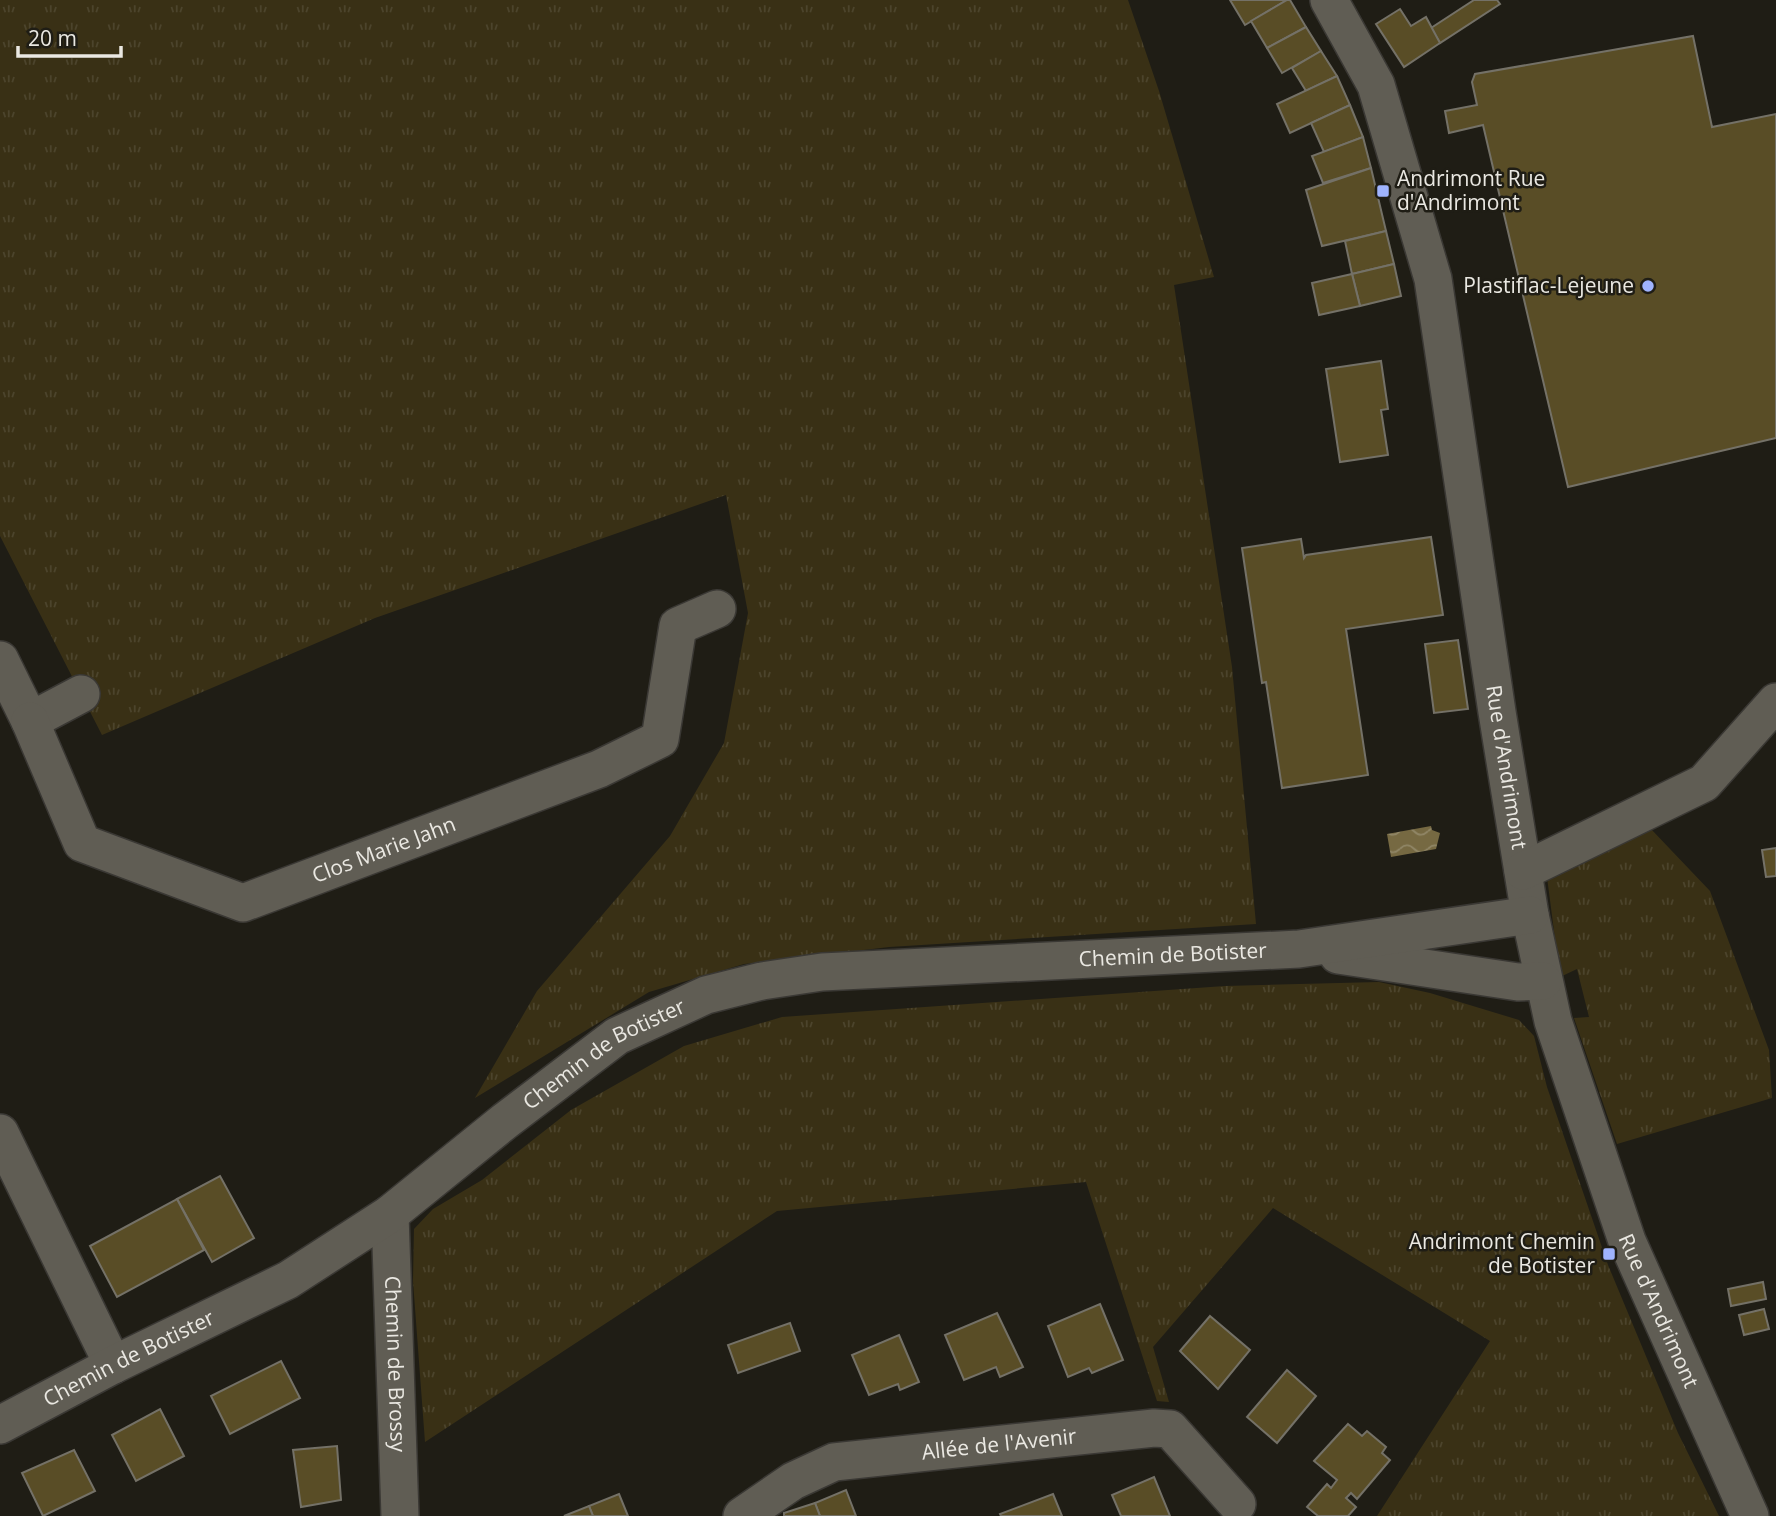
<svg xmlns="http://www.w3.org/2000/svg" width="1776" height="1516" viewBox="0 0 1776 1516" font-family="'Open Sans',sans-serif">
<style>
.grass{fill:url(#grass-tufts)}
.water{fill:url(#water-waves)}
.building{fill:#594d26;stroke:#747167;stroke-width:2}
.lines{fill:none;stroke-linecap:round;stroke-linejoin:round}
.minor-casing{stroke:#3a3834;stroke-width:40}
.minor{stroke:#605d54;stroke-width:37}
.poi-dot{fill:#9fb3fd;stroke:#1f1d15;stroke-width:2.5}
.labels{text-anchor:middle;stroke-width:5;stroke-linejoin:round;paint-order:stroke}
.poi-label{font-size:21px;fill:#eae8e2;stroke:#1f1d15;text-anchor:end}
.street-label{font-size:21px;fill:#eae8e2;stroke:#1f1d15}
</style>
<defs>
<pattern id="grass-tufts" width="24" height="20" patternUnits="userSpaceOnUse" patternTransform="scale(1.75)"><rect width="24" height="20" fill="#393015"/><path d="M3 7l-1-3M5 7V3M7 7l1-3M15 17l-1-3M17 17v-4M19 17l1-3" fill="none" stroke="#4c442c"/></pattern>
<pattern id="water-waves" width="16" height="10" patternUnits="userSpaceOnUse" patternTransform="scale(1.75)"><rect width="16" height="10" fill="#766942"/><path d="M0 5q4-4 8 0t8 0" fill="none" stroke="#908666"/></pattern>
</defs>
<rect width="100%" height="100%" fill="#1f1d15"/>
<g class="grass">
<path d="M0,0h1128l31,91 55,186 -40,8 58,382 24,257 -367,23 -145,17 -95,28 -174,106 62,-107 133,-155 54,-93 24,-130 -22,-118 -351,123 -273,117 -102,-199z"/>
<path d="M1650,828l60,63 59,159 3,48 -155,46 -43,-126 15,-1 -12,-48 -17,8 -13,-100z"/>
<path d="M1379,982l51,11 89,27 15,16 13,51 61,178 70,168 41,83h-342l113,-175 -217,-133 -120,139 16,55 -12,-1 -71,-219 -309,29 -352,231 -12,-161 1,-52 19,-20 49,-29 89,-70 113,-64 98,-29 443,-31z"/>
</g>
<path class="water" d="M1431,826l1,4 8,3 -4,16 -45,8 -4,-23z"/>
<g class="building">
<path d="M1230,0h57l-42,25z"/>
<path d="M1287,0h3l16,27 -39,21 -16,-27z"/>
<path d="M1474,0h23l3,4 -60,39 -9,-15z"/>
<path d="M1400,9l11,17 15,-9 14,26 -36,24 -28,-43z"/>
<path d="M1306,27l15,24 -39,22 -15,-25z"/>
<path d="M1693,36l19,91 64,-13v324l-208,49 -85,-362 -34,8 -4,-22 32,-6 -5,-23 3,-8z"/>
<path d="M1321,51l16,25 -31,15 -14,-23z"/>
<path d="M1337,76l13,29 -60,28 -13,-29z"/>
<path d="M1350,105l13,32 -39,15 -13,-29z"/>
<path d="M1363,137l8,31 -48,15 -11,-27z"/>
<path d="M1371,168l15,63 -64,15 -16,-56z"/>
<path d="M1386,231l8,33 -42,10 -7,-33z"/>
<path d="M1394,264l7,32 -41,10 -8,-32z"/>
<path d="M1352,274l8,32 -41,9 -7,-32z"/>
<path d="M1381,361l7,48 -7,1 7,45 -48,7 -14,-93z"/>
<path d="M1431,537l12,78 -97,14 22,146 -86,13 -16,-106 -4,1 -20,-135 59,-9 3,19 2,-3z"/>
<path d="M1458,640l10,69 -34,4 -9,-69z"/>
<path d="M1776,848v28l-10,1 -4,-27z"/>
<path d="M220,1176l34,62 -42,24 -35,-63z"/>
<path d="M177,1199l27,51 -87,47 -27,-51z"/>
<path d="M1763,1282l3,17 -35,7 -3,-17z"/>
<path d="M1100,1304l23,56 -31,13 -3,-5 -21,9 -20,-51z"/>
<path d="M1764,1309l5,20 -25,6 -5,-20z"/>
<path d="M997,1313l26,54 -23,10 -4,-10 -32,13 -19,-45z"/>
<path d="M1210,1316l40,34 -32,39 -38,-38z"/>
<path d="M790,1323l10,28 -62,22 -10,-28z"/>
<path d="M899,1335l20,47 -19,8 -2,-6 -29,11 -17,-40z"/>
<path d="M281,1361l19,37 -70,36 -19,-38z"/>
<path d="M1287,1370l29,26 -39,47 -30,-26z"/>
<path d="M160,1409l24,47 -48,25 -24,-46z"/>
<path d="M1348,1424l14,12 5,-5 19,16 -4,6 8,7 -33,39 -6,-6 -5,5 10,9 -8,9h-30l-11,-9 20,-23 4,4 6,-8 -23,-19z"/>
<path d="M337,1446l4,54 -40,7 -8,-57z"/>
<path d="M74,1450l21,41 -52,25 -21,-43z"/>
<path d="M1154,1477l16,39h-49l-9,-21z"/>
<path d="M846,1490l10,26h-36l-5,-13z"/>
<path d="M619,1494l9,22h-35l-4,-10z"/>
<path d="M1053,1494l9,22h-61l-1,-2z"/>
<path d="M815,1503l5,13h-36v-3z"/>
<path d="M589,1506l4,10h-29z"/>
</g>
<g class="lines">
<g class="minor-casing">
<g id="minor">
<path id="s1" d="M1329,0l47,85 57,194 64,433 33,203 23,106 74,220 123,275"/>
<path d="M0,660l30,61 51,-27"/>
<path id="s2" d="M30,721l52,122 161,60 356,-134 61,-30 18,-113 39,-17"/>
<path d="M1523,871l181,-88 72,-81"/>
<path d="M1338,955l180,27 25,-1"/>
<path d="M0,1133l113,232"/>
<path id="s3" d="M390,1214l10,302"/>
<path id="s4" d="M0,1425l113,-60 175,-85 102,-66 115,-93 112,-85 89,-41 56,-14 60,-9 477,-23 231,-34"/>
<path id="s5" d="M742,1516l51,-35 41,-19 320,-34 16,1 67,75"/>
</g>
</g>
<use href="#minor" class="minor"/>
</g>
<g class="poi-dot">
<rect x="1376" y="184" width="14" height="14" rx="3.5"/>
<circle cx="1648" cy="286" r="7"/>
<rect x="1602" y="1247" width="14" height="14" rx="3.5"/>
</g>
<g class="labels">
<g class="poi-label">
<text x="1397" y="186" text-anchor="start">Andrimont Rue<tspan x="1397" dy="24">d'Andrimont</tspan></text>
<text x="1634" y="293">Plastiflac-Lejeune</text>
<text x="1595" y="1249">Andrimont Chemin<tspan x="1595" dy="24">de Botister</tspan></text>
</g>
<g class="street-label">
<text dy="7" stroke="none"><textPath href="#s1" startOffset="793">Rue d'Andrimont</textPath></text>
<text dy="7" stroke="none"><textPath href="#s2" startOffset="455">Clos Marie Jahn</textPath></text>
<text dy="7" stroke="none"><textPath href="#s4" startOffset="1300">Chemin de Botister</textPath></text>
<text dy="7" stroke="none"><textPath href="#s4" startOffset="712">Chemin de Botister</textPath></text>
<text dy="7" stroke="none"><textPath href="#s1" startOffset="1360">Rue d'Andrimont</textPath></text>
<text dy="7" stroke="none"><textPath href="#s4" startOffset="145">Chemin de Botister</textPath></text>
<text dy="7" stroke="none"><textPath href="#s3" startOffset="150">Chemin de Brossy</textPath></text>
<text dy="7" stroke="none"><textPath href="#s5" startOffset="273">Allée de l'Avenir</textPath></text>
</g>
</g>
<path d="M18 46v10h103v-10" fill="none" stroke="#eae8e2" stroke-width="3.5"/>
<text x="28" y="46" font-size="21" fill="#eae8e2" stroke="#1f1d15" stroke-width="5" paint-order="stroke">20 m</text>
</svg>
